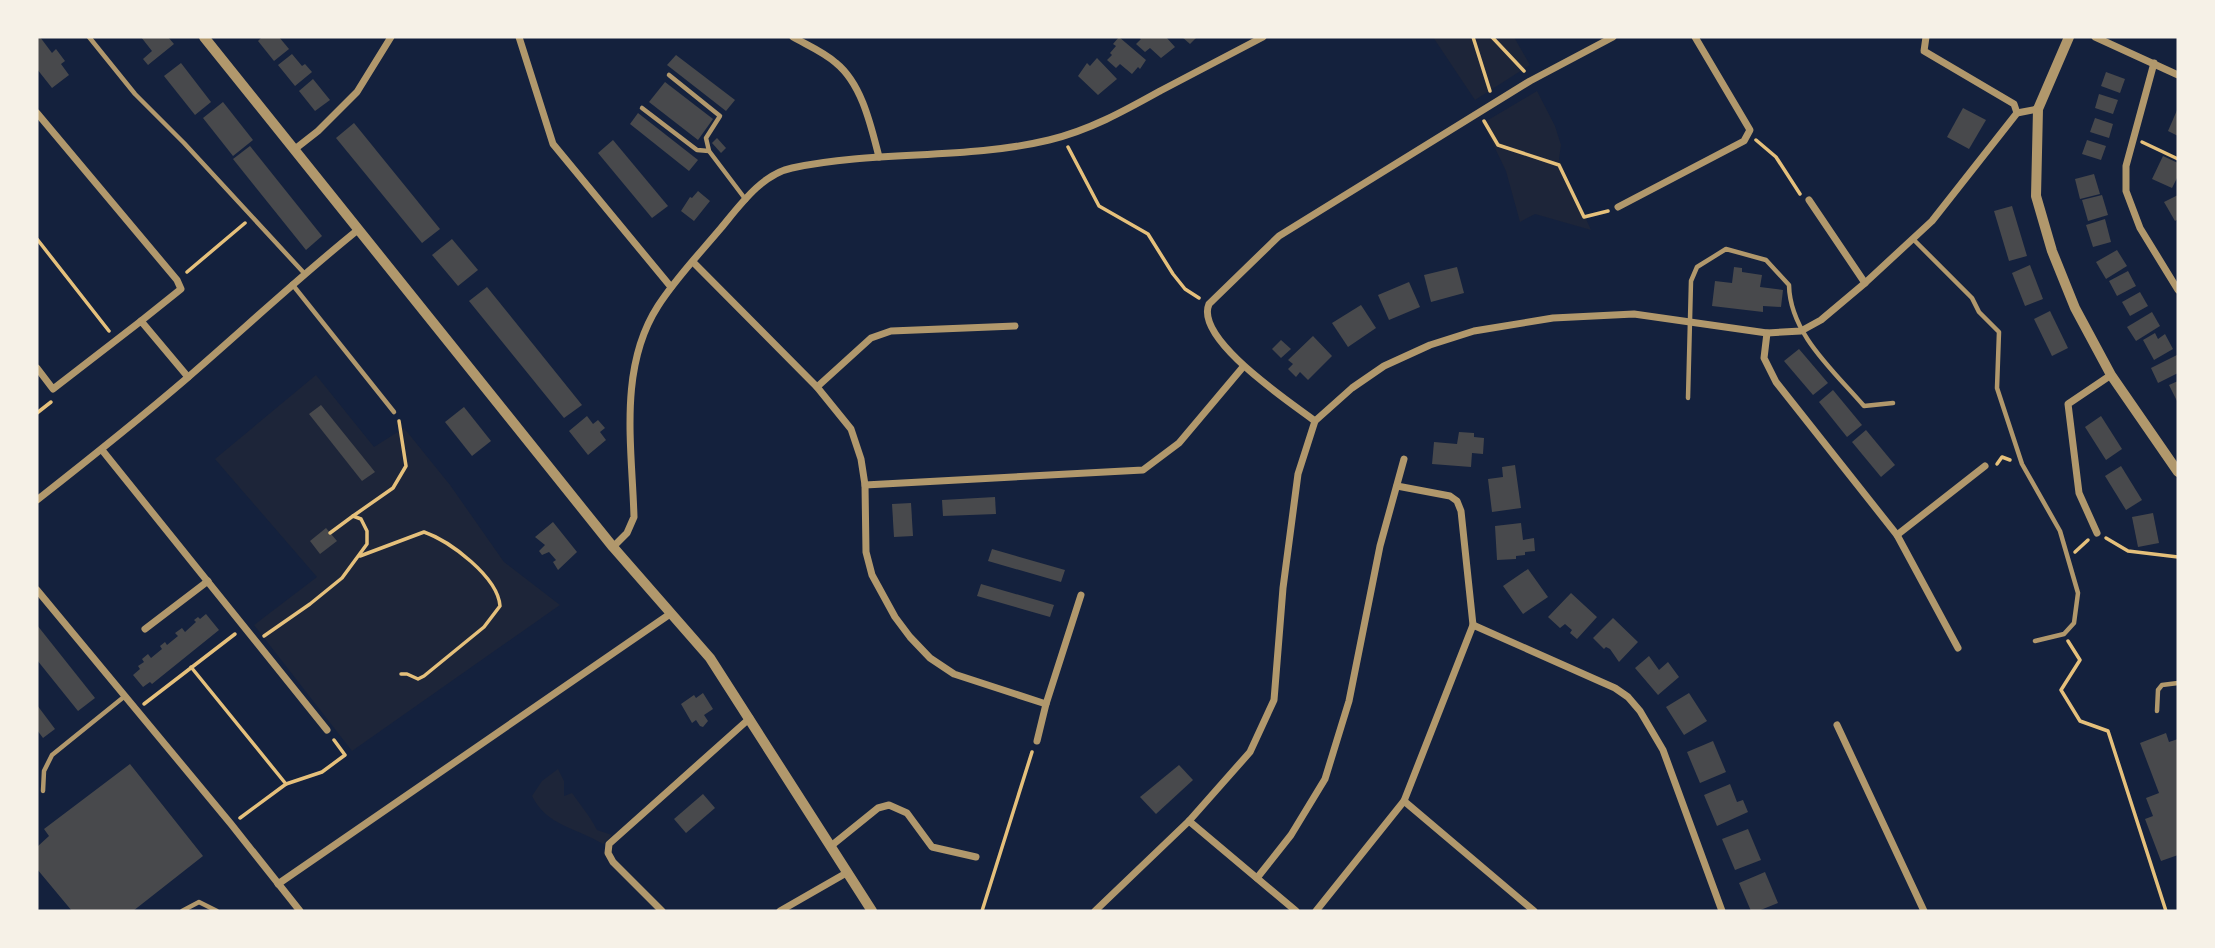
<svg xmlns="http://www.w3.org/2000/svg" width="2215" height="948" viewBox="0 0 2215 948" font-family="Commissioner,sans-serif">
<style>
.green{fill:#1d2539}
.building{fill:#48494c}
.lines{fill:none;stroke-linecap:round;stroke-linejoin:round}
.path{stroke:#e5c07b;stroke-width:3.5}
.service{stroke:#b1986c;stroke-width:4.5}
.minor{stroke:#b1986c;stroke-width:7}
.tertiary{stroke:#b1986c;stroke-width:10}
</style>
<rect width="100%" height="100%" fill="#14213d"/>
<g class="green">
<path d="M1433,37h81l16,28 -55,35z"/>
<path d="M1537,91l18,35 6,19 -2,14 32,71 -56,-16 -15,8 -14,-51 -23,-48z"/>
<path d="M316,375l58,72 30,-19 46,57 54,77 56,43 -208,146 -98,-126 63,-48 -102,-118z"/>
<path d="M558,769l6,12v15l8,-3c9,13 18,23 25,37l15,5 -9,9c-26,-16 -56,-18 -71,-48l10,-15z"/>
</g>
<g class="building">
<path d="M37,37h3l12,16 4,-4 9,12 -4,3 8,11 -17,13 -15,-19z"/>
<path d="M141,37h27l6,7 -26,21 -5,-6 9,-8z"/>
<path d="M262,37h17l10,12 -15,12 -16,-20z"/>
<path d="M1119,37l27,23 -6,9 -2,-2 -6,7 -12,-10 -4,4 -9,-8 5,-5 -2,-2 6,-7 -3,-2z"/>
<path d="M1138,37h28l9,10 -14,11 -11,-10 -5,4 -9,-8 5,-5z"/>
<path d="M1182,37h15l-7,7z"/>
<path d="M292,54l10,12 3,-2 7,8 -17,14 -17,-21z"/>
<path d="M676,55l59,45 -9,11 -59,-46z"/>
<path d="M1097,58l20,21 -19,16 -20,-19 9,-13 3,3z"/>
<path d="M181,63l30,39 -16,13 -31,-39z"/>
<path d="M2106,72l19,7 -5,14 -19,-7z"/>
<path d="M313,79l17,21 -15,11 -16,-20z"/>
<path d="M665,82l48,37 -15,21 -49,-38z"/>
<path d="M2099,94l19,6 -5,14 -18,-6z"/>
<path d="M223,102l30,38 -20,16 -30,-38z"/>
<path d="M1963,108l23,12 -17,29 -22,-12z"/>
<path d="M2178,108v28l-10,-5z"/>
<path d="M638,113l60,47 -9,11 -59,-47z"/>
<path d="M2095,118l18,6 -4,14 -19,-6z"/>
<path d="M354,123l86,106 -18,14 -86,-105z"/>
<path d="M717,138l9,10 -5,5 -9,-10z"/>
<path d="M613,140l55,66 -16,12 -54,-65z"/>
<path d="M2087,140l19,6 -5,14 -19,-6z"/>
<path d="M250,146l72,90 -16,14 -73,-91z"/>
<path d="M2163,156l15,7v13l-6,12 -20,-9z"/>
<path d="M2094,174l6,20 -20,5 -5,-20z"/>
<path d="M698,191l12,10 -16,20 -13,-10 9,-14 2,1z"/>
<path d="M2102,195l6,20 -20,6 -6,-21z"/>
<path d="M2178,195v24l-3,2 -11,-19z"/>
<path d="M2012,206l15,50 -18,5 -15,-50z"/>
<path d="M2105,219l6,23 -18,5 -7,-22z"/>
<path d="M452,239l26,31 -20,16 -26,-31z"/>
<path d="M2117,250l10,16 -21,13 -10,-17z"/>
<path d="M2030,265l13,34 -18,7 -13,-33z"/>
<path d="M1457,267l7,26 -33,9 -7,-27z"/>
<path d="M1734,267l8,1v4l20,3 -2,12 23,3 -2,17 -18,-1v6l-51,-6 3,-25 17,2z"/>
<path d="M2128,271l8,15 -19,10 -8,-15z"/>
<path d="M1409,282l11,25 -31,13 -11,-25z"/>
<path d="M487,287l95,118 -18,13 -95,-117z"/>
<path d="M2140,292l8,14 -18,10 -8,-14z"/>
<path d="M1361,305l15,23 -28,19 -16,-24z"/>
<path d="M2050,311l18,37 -16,8 -18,-37z"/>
<path d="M2152,312l8,14 -24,15 -9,-14z"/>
<path d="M2155,333l3,6 7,-5 8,15 -19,11 -11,-20z"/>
<path d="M1313,336l19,20 -24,24 -8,-8 -4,5 -8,-8 5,-5 -5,-4z"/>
<path d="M1281,340l10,9 -10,9 -9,-9z"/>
<path d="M1799,349l29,34 -15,12 -29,-34z"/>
<path d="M2177,355l1,18 -20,10 -7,-15z"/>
<path d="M2178,381v22l-9,-18z"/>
<path d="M1833,390l29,35 -15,12 -28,-35z"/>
<path d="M321,405l54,67 -13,9 -53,-67z"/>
<path d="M464,407l27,34 -19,15 -27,-34z"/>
<path d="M587,416l6,8 5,-4 7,8 -5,4 6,8 -18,15 -19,-24z"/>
<path d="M2101,416l21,33 -16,11 -21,-33z"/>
<path d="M1866,430l29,35 -14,12 -29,-35z"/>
<path d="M1459,432l15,1v4l10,1 -1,16 -11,-1 -1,14 -39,-3 2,-22 23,2z"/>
<path d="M1515,465l6,43 -29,4 -4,-33 15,-2 -1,-10z"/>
<path d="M2121,466l21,34 -16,10 -21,-34z"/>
<path d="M995,497l1,17 -53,2 -1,-16z"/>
<path d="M911,503l2,33 -19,1 -2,-33z"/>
<path d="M2153,513l6,30 -21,4 -6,-30z"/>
<path d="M553,522l24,30 -19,18 -5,-8 3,-2 -7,-8 -7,3 -3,-4 6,-6 -10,-8z"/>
<path d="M1521,523l2,17 11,-2 1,13 -10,1v3l-9,1v3l-19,1 -2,-34z"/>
<path d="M326,528l11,13 -17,13 -10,-13z"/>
<path d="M992,549l73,21 -4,12 -73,-21z"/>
<path d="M1528,569l20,28 -25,17 -20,-28z"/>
<path d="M981,584l73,21 -4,12 -73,-21z"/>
<path d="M1571,593l26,24 -20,22 -7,-6 2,-3 -7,-6 -5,4 -12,-11z"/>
<path d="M206,614l13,16 -67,54 -2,-2 -7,5 -10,-12 7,-6 -2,-3 6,-4 -2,-3 6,-5 3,4 11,-9 -2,-3 5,-4 2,3 11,-9 -3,-3 7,-5 3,4 11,-10 -2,-2 4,-3 2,2z"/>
<path d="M1613,618l25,24 -19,20 -9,-13 -4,-2 -2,2 -11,-11z"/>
<path d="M37,625l58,73 -17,13 -41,-51z"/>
<path d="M1649,656l10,14 9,-8 11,15 -21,18 -23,-27z"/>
<path d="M703,693l10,16 -9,6 4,6 -5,6 -3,-1 -4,-6 -4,3 -11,-19 13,-9 2,3z"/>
<path d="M1689,693l18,28 -23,14 -18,-28z"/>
<path d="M37,705l18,24 -12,9 -6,-8z"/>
<path d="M2166,733l3,9 9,-3v116l-17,6 -16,-42 8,-3 -7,-18 13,-5 -19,-50z"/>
<path d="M1713,741l13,31 -26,11 -13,-31z"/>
<path d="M130,764l73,92 -70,55h-61l-35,-42v-22l12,-11 -5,-7z"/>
<path d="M1179,765l14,15 -37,34 -16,-17z"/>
<path d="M1730,784l7,18 6,-2 5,12 -31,14 -13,-31z"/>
<path d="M703,794l12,14 -29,25 -12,-14z"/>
<path d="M1748,829l13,31 -26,10 -13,-31z"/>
<path d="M1765,872l13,31 -20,8h-7l-12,-28z"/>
</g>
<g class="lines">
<g class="path">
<path d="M1473,37l17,54"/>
<path d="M1492,37l32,34"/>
<path d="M1484,121l14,24 61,20 25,52 24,-6"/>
<path d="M1756,140l20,17 24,37"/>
<path d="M2142,142l36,17"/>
<path d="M1068,147l31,59 49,28 25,40 12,15 14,9"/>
<path d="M37,239l72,92"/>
<path d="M187,272l58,-49"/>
<path d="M37,413l14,-11"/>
<path d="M1997,464l5,-7 8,3"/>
<path d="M353,516l40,-28 13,-22 -7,-45"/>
<path d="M2106,538l22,13 50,6"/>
<path d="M2075,552l13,-12"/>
<path d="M360,556l64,-24c26,9 74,45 76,74l-16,21 -60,49 -6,3 -11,-5h-6"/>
<path d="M264,636l46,-32 32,-26 25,-34v-13l-6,-12 -8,-3 -23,17"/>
<path d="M2068,641l12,19 -19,30 19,31 28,10 58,180"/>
<path d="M191,667l95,117 -46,34"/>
<path d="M144,704l91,-70"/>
<path d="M286,784l36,-12 23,-17 -11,-15"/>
<path d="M982,911l50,-159"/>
</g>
<g class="service">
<path d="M89,37l46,57 49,49 120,130"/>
<path d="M669,75l51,41 -14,22 3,13 37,49"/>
<path d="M642,108l55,42 12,1"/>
<path d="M1913,239l59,59 7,14 20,20 -2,56 25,76 38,67 18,62 -4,30 -10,11 -29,7"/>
<path d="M292,284l102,128"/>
<path d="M1688,398l3,-117 6,-14 29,-18 40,11 23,25c1,49 45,86 75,121l29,-3"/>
<path d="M2157,711l1,-21 4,-5 16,-2"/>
<path d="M43,791l1,-20 8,-16 73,-59"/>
<path d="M182,911l17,-9 18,9"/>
</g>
<g class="minor">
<path d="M519,37l34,107 118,143"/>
<path d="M793,37c14,8 31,15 43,26 26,21 35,63 43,94"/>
<path d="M1926,37l-2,14 90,53 3,9"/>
<path d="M2095,37l83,38"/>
<path d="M2154,63l-28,103v25l14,37 38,62"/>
<path d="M37,113l140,167 4,9 -40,32"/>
<path d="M295,149l23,-18 39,-39 34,-55"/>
<path d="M1809,200l56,83"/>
<path d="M1618,207l126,-66 6,-11 -55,-93"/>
<path d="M693,262l124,125 34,42 10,30 4,26 1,67 6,23 23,42 15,20 20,21 24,16 92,30"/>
<path d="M1767,333l-3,25 12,24 121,153 61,113"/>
<path d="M37,368l16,21 88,-68 47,56"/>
<path d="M817,387l54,-49 20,-7 124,-5"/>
<path d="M1315,421c-25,-19 -121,-82 -106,-117l70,-68 251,-155 83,-44"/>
<path d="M102,450l225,280"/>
<path d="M865,485l278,-15 36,-27 64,-76"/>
<path d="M37,500c51,-40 100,-79 149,-121 58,-50 113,-102 173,-150"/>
<path d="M2097,533l-18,-40 -11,-89 43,-29"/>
<path d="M1897,535l88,-69"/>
<path d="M613,547l14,-14 7,-16c-2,-70 -16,-149 24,-211 18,-28 42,-53 63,-78 19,-23 41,-54 71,-60 85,-18 174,-8 257,-28 41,-10 75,-29 111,-49 35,-18 69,-36 103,-54"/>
<path d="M37,590l194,234 69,87"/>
<path d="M1473,625l142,63 13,9 12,14 23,39 59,161"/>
<path d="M145,629l63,-48"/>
<path d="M1837,725l87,186"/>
<path d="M1037,741l9,-37 35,-109"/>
<path d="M1404,801l130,110"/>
<path d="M1189,821l107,90"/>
<path d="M831,846l47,-38 11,-3 18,8 25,34 44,10"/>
<path d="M1257,878l34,-43 34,-56 24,-78 31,-155 24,-87"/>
<path d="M278,884l392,-270"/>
<path d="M662,911l-49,-49 -5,-9 1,-9 141,-126"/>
<path d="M780,911l68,-39"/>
<path d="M1095,911l94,-90 61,-69 24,-52 9,-112 15,-114 17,-53 37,-33 32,-22 46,-21 44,-14 79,-13 81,-4 133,19 34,-2 20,-11 44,-37 67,-62 85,-108 21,-4"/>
<path d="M1316,911l88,-110 69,-176 -12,-114 -4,-10 -7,-5 -53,-10"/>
</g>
<g class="tertiary">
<path d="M204,37l409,510 97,111 162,253"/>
<path d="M2069,37l-31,72 -2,87 16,55 23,57 36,67 67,97"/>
</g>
</g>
<rect width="2215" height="948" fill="none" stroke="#f6f1e7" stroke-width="77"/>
</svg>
